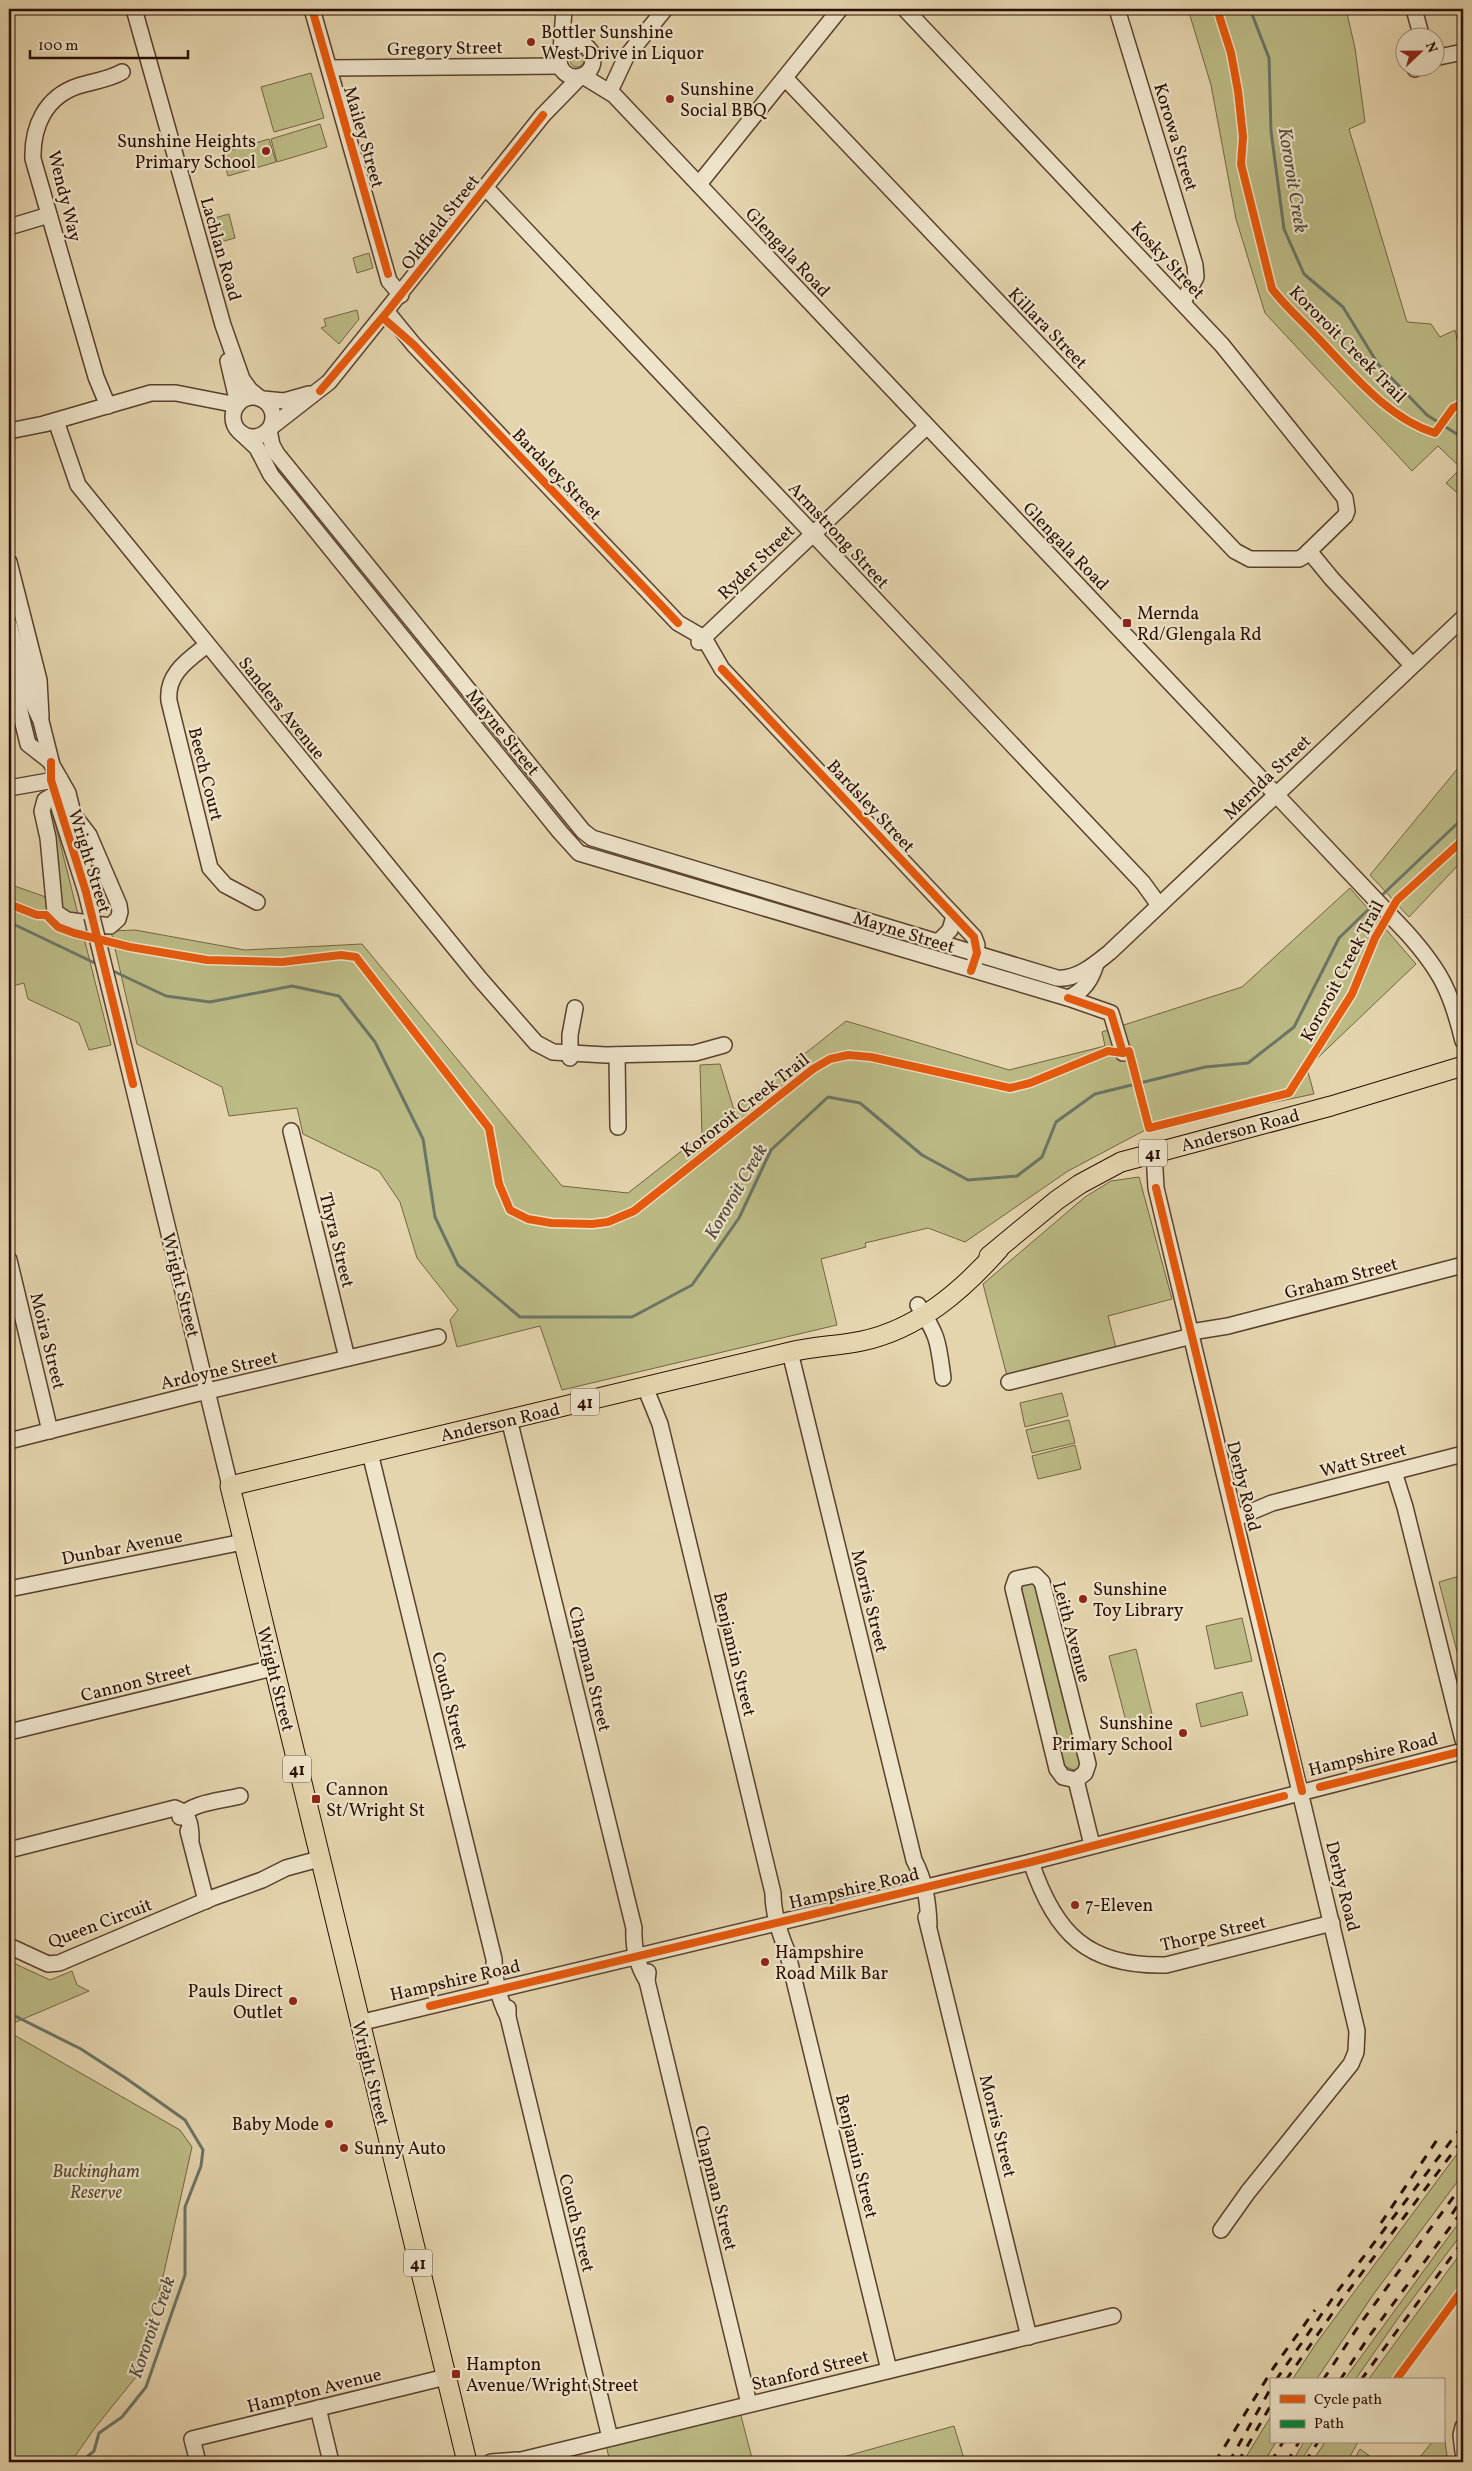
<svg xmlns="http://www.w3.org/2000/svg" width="1472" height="2471" viewBox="0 0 1472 2471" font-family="Vollkorn,serif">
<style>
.green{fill:#bcbb85;stroke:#736444}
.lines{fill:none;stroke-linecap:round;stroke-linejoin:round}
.stream{stroke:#6b7567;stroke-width:3}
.minor-casing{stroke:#59402d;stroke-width:18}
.major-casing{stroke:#2a0e02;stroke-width:21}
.minor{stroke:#eee4ca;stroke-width:15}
.major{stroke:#e5d5ae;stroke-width:19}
.rail{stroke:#2a0e02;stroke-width:3;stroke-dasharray:9 9;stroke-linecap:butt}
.minor-bridge-casing{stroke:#59402d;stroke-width:18;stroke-linecap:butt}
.minor-bridge{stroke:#eee4ca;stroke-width:15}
.quiet{stroke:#00873e;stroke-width:6;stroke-dasharray:12 6;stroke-linecap:butt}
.cycleway-casing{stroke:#eee4ca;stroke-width:11}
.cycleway{stroke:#e8590c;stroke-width:8}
.poi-dot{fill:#8f2418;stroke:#eee4ca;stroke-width:2}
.labels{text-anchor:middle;stroke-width:4.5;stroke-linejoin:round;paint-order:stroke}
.shield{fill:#eee4ca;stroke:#654e3e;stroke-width:1}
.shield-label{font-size:16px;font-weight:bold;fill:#2a0e02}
.poi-label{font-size:18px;fill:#2a0e02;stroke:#eee4ca;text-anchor:start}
.street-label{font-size:18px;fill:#2a0e02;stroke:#eee4ca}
.park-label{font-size:18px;font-style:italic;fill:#5d4b30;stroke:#eee4ca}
.water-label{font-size:19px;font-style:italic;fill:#504a3d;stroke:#eee4ca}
</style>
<rect width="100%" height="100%" fill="#e5d5ae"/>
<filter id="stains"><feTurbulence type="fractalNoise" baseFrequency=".004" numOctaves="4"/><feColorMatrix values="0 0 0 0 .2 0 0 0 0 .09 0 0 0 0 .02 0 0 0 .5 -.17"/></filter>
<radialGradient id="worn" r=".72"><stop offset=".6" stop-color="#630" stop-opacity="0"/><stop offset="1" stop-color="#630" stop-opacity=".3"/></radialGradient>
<g class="green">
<path d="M1188,9h158l9,39 10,74 -16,7 58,193 24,2 9,13 15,-7 8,34v134l-17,-15 15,-15 -23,-22 -26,25 -147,-158 -29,-94 -25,-134z"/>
<circle cx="577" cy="60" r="7"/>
<path d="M311,73l13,45 -50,14 -13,-45z"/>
<path d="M320,124l7,23 -50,15 -6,-23z"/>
<path d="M269,139l7,23 -48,14 -6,-23z"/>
<path d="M229,214l6,24 -18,5 -6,-24z"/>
<path d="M369,253l4,15 -16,5 -4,-15z"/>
<path d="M357,310l2,9 -20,25 -18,-16 5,-2 -2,-7z"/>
<path d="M1463,762v98l-54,57 -39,-42z"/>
<path d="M48,808l4,3 59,234 -22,5 -10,-27 -51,-24 -4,-16 -15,4v-103l48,17z"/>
<path d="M1350,888l66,76 -109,104 7,26 -165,34 -81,43 -103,71 -37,-14 -63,15 1,4 -45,12 16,66 -275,65 -22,-64 -83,21 -7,-27 8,-10 -41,-52 -17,-56 -21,-31 -76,-37 -6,-26 -68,8 -7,-29 -85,-43 -26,-113 24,-1 110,20 117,-6 200,242 66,7 74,-58 -2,-70 20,-1 14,46 112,-89 163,49 96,-24 -3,-14 140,-45z"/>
<path d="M1139,1177l33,122 -64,17 8,32 -109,28 -24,-92 102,-87 26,-16z"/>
<path d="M1062,1393l6,23 -43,11 -5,-24z"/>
<path d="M1069,1420l6,23 -43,10 -6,-23z"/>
<path d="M1075,1445l6,24 -43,10 -6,-23z"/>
<path d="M1463,1575v100l-24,-93z"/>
<path d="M1034,1580l48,178 -2,8 -6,4 -11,-4 -43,-179 1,-4z"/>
<path d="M1242,1618l10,43 -37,8 -9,-43z"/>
<path d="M1136,1649l17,69 -26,7 -18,-69z"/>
<path d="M1242,1692l6,23 -47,12 -5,-23z"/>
<path d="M9,1961l41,19 22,-9 5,14 12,6 -80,34z"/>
<path d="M9,2032l171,98 12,17 -30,134 -26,96 -42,52 -23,33h-62z"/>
<path d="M1463,2146v28l-90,121 -57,85h-24l25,-38z"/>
<path d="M1463,2217v15l-64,85 -44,63h-11z"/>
<path d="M1463,2250v34l-69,96h-26z"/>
<path d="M740,2412l13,50h-143l-4,-17z"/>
<path d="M1271,2416v26h5l-12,20h-21z"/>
<path d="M954,2426l11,36h-140z"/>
<path d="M1443,2427l4,29 -31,6 16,-20h11z"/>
<path d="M1304,2442h9l-13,20h-8z"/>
<path d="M1325,2442h33l-11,20h-35z"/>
<path d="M1360,2449l18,13h-25z"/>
</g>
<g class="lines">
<g class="stream">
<path d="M1250,9l19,49 2,73 13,98 20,45 39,33 35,57 49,51 36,23"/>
<path d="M1379,898l84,-80"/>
<path d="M9,922l90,43"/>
<path d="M111,970l55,26 44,6 82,-16 47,10 36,46 48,97 12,78 23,48 62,52h112l60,-32 47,-67 32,-68 57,-53 32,6 62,52 46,25 49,-4 25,-19 14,-35 39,-28 110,-27 43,-4 46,-36 45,-89 34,-33"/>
<path d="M9,2013l72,36 46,30 58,41 18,30 -2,16 -16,41v68l-39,112 -24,30 -23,16 -5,18 -13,11"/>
</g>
<g class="minor-casing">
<g id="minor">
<path d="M134,9l89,316 19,54 8,11 11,9"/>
<path d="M312,9l77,272 12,14"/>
<path d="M1117,9l78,256 1,12 -13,25"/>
<path d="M1414,9l8,29"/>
<circle cx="576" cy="60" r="17"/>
<path d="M561,51l3,-42"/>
<path d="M1434,58l29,-6"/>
<path d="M329,68l231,-2"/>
<path d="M1415,69l2,-1"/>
<path d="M583,76l31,19 793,838c34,38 44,59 56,108"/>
<path d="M785,78l450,473 15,8h49l5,-3 41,-40 2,-5 -2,-13 -123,-153 -317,-336"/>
<path d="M611,89l15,-32 39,-48"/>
<path d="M699,184l141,-175"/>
<path d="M486,188l657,695 16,22"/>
<path d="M9,227l40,-12"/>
<path d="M387,312l27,33 264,278 26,15 18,31 252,268 3,8 -2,16"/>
<path d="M228,361l10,43"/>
<circle cx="253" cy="417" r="20"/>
<path d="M263,399l21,2 25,-7"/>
<path d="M108,406l-12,-29 -63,-218c-1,-32 12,-62 45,-73 15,-5 30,-6 44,-14"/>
<path d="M56,421l22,64 402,494 56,64 17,9 53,3 89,-2 29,-8"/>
<path d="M270,428l59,-46 214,-267 38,-39"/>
<path d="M269,430l3,15 5,9 306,377 9,7 465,140c20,2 38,-14 53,-26l353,-334"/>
<path d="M9,431l35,-7 107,-31h25l61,12"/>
<path d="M241,433l16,15 14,27 289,357 19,21 489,145c16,-7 23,-18 28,-34"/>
<path d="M1309,551l23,28 80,86"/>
<path d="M9,562l30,118 2,37"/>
<path d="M9,624l21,73 11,24 11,44 16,28 13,53 5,46"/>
<path d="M699,642l227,-215"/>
<path d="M207,645c-19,15 -41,29 -38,56l41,167 15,17 32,17"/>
<path d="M9,666l19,78 23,18"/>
<path d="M9,788l51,-9"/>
<path d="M55,796l14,13 20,26 30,70 1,7 -2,7 -8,7 -43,-6 -12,-8 -7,-74 -6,-27 3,-11 5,-3z"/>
<path d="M56,798l30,94 6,25"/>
<path d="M938,942l12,-12 4,-14"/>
<path d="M1068,998l43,15 12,40"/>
<path d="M118,1023l112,463"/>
<path d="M617,1055l1,72"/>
<path d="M570,1058v-23l5,-27"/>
<path d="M291,1131l56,227"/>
<path d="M1154,1152l2,36 201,843 -1,21 -5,12 -103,128 -27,38"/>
<path d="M9,1260l41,171"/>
<path d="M918,1305c21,32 20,37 25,73"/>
<path d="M1191,1332l37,-6 235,-61"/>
<path d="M790,1352l124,508c11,21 14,41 15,64"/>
<path d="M1009,1382l183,-46"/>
<path d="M645,1387l15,37 113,469c0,21 6,39 14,58l102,419"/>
<path d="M509,1419l125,509c-1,19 3,37 13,53"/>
<path d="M9,1441l182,-46 247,-58"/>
<path d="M370,1453l124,506c0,21 5,40 14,58"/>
<path d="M1394,1472l11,35 58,233"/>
<path d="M1236,1518l36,-15 191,-49"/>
<path d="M1035,1575l7,7 46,182 -3,9 -9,7 -13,-3 -6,-8 -44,-181 3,-9z"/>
<path d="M9,1589l234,-47"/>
<path d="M9,1732l264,-64"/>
<path d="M1076,1780l16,65"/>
<path d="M180,1817c12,-15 42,-16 60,-21"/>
<path d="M188,1831l18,70"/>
<path d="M9,1850l166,-42c14,5 16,16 16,31"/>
<path d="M1031,1862c24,72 57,105 135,103l166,-42"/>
<path d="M926,1917l103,420"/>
<path d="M9,1946l39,18 11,-1 153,-65 50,-18 24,-12 33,-9"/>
<path d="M648,1972l-1,9 102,423"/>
<path d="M508,2008v9l102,421"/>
<path d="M359,2023l672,-161 432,-111"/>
<path d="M318,2408l13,54"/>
<path d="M1463,2427l-2,8 2,17"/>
<path d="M198,2462l-6,-23 254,-62"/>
<path d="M491,2462l26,-2"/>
<path d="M513,2462l600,-146"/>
</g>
</g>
<g class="major-casing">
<g id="major">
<path d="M989,1256l68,-56 23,-16 41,-22 210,-56 132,-40"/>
<path d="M467,2462l-237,-976 560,-134c24,-6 48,-6 72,-11 56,-12 100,-50 137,-92"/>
</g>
</g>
<use href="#minor" class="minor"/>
<use href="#major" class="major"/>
<g class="rail">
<path d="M1452,2214l11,-17"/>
<path d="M1381,2223l60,-89"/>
<path d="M1276,2380l61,-88 126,-167"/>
<path d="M1286,2380l57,-82 120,-159"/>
<path d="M1323,2380l37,-56 103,-140"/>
<path d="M1340,2380l30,-45 93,-125"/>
<path d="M1361,2380l102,-139"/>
<path d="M1215,2462l59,-95 41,-57"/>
<path d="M1229,2462l42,-74"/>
<path d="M1238,2462l33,-57"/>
<path d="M1271,2462l12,-20"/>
<path d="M1287,2462l12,-20"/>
<path d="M1305,2462l13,-20"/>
</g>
<g class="minor-bridge-casing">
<path id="minor-bridge" d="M92,917l26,106"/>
</g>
<use href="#minor-bridge" class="minor-bridge"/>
<path class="quiet" d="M1461,618h2"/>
<g class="cycleway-casing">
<g id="cycleway">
<path d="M312,9l76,265"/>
<path d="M1217,9l14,44 7,38 5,46 -2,27 31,125c14,18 30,32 45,48 34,35 70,81 118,96l18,-25 10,-5"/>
<path d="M383,318l31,27 264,278"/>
<path d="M320,391l67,-79 156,-197"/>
<path d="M722,669l252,268 3,16 -6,18"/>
<path d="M51,762v18l35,112 47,192"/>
<path d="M9,904l28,11h9l12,12 16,6 56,14 77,13 75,2 59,-7 15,2 133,171 10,56 11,26 18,9 23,4 41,1 16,-2 26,-11 179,-142 17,-10 18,-4 23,2 139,31 20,-5 78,-32 15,2 6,-2 20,77 140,-35 63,-99 23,-56 22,-38 66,-60"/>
<path d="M1068,998l43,15 12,40"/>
<path d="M1156,1188l146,603"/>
<path d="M1320,1787l143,-36"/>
<path d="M430,2006l601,-144 253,-66"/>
<path d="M1396,2380l67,-91"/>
</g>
</g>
<use href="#cycleway" class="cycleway"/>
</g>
<g class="poi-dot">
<circle cx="531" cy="42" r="5"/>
<circle cx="670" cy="99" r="5"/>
<circle cx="266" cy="151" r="5"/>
<rect x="1122" y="618" width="10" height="10" rx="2.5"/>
<circle cx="1083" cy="1599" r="5"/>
<circle cx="1183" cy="1733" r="5"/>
<rect x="311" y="1794" width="10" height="10" rx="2.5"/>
<circle cx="1075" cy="1905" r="5"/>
<circle cx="765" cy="1962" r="5"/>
<circle cx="293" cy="2001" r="5"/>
<circle cx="329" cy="2124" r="5"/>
<circle cx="344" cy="2148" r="5"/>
<rect x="451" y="2369" width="10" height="10" rx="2.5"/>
</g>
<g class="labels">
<g class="shield">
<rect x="1139" y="1139.5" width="28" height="27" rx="4"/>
<rect x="571" y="1388.5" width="28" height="27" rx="4"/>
<rect x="283" y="1755.5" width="28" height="27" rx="4"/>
<rect x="404" y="2249.5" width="28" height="27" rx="4"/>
</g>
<g class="shield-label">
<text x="1153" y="1159">41</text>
<text x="585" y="1408">41</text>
<text x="297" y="1775">41</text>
<text x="418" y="2269">41</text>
</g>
<g class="poi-label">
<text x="541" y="38">Bottler Sunshine<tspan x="541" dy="21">West Drive in Liquor</tspan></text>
<text x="680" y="95">Sunshine<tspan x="680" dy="21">Social BBQ</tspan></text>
<text x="256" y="147" text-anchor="end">Sunshine Heights<tspan x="256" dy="21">Primary School</tspan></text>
<text x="1137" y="619">Mernda<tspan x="1137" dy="21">Rd/Glengala Rd</tspan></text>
<text x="1093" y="1595">Sunshine<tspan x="1093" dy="21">Toy Library</tspan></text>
<text x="1173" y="1729" text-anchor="end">Sunshine<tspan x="1173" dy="21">Primary School</tspan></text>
<text x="326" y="1795">Cannon<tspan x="326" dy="21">St/Wright St</tspan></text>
<text x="1085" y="1911">7-Eleven</text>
<text x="775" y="1958">Hampshire<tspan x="775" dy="21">Road Milk Bar</tspan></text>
<text x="283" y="1997" text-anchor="end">Pauls Direct<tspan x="283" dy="21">Outlet</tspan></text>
<text x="319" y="2130" text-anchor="end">Baby Mode</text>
<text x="354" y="2154">Sunny Auto</text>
<text x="466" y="2370">Hampton<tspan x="466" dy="21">Avenue/Wright Street</tspan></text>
</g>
<g class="street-label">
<text transform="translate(445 48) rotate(-1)" y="6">Gregory Street</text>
<text transform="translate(364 137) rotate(74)" y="6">Mailey Street</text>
<text transform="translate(1176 137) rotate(73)" y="6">Korowa Street</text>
<text transform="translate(65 196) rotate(76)" y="6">Wendy Way</text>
<text transform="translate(440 222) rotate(-52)" y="6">Oldfield Street</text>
<text transform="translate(221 249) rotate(74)" y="6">Lachlan Road</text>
<text transform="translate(788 252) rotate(47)" y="6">Glengala Road</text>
<text transform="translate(1168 260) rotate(47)" y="6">Kosky Street</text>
<text transform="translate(1048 328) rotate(46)" y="6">Killara Street</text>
<text transform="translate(1348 344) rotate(45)" y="6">Kororoit Creek Trail</text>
<text transform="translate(557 474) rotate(46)" y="6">Bardsley Street</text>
<text transform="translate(839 535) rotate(47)" y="6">Armstrong Street</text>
<text transform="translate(1066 546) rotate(46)" y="6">Glengala Road</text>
<text transform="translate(756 562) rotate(-44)" y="6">Ryder Street</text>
<text transform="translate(282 708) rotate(51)" y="6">Sanders Avenue</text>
<text transform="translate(503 732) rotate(51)" y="6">Mayne Street</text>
<text transform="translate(206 774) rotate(76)" y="6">Beech Court</text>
<text transform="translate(1267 777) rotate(-44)" y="6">Mernda Street</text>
<text transform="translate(871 806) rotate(47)" y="6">Bardsley Street</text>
<text transform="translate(90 861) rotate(73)" y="6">Wright Street</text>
<text transform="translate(904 932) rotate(17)" y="6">Mayne Street</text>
<text transform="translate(1342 971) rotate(-62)" y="6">Kororoit Creek Trail</text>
<text transform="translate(745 1105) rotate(-38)" y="6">Kororoit Creek Trail</text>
<text transform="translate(1240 1130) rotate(-15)" y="6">Anderson Road</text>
<text transform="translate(337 1240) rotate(76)" y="6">Thyra Street</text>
<text transform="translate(1341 1278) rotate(-15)" y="6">Graham Street</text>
<text transform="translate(181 1285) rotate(76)" y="6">Wright Street</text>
<text transform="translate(48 1341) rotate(76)" y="6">Moira Street</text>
<text transform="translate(219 1370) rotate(-13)" y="6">Ardoyne Street</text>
<text transform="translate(500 1422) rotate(-13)" y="6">Anderson Road</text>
<text transform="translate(1363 1460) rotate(-15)" y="6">Watt Street</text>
<text transform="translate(1244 1486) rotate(76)" y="6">Derby Road</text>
<text transform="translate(122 1547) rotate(-11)" y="6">Dunbar Avenue</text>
<text transform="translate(870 1601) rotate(76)" y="6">Morris Street</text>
<text transform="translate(1072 1632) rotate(75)" y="6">Leith Avenue</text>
<text transform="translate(735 1654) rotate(76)" y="6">Benjamin Street</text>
<text transform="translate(590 1669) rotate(76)" y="6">Chapman Street</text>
<text transform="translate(276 1679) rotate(76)" y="6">Wright Street</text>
<text transform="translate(136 1682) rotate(-14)" y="6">Cannon Street</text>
<text transform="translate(450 1701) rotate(76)" y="6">Couch Street</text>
<text transform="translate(1373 1754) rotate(-14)" y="6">Hampshire Road</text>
<text transform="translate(1343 1886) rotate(76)" y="6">Derby Road</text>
<text transform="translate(854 1888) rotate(-13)" y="6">Hampshire Road</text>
<text transform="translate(100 1923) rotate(-21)" y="6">Queen Circuit</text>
<text transform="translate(1213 1933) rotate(-13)" y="6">Thorpe Street</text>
<text transform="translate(455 1980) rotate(-13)" y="6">Hampshire Road</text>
<text transform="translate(371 2073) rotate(76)" y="6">Wright Street</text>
<text transform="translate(998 2126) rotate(76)" y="6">Morris Street</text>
<text transform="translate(857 2156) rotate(76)" y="6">Benjamin Street</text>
<text transform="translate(716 2188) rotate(76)" y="6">Chapman Street</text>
<text transform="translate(577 2223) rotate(76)" y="6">Couch Street</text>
<text transform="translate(810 2370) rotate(-14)" y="6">Stanford Street</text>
<text transform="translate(314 2390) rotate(-14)" y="6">Hampton Avenue</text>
</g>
<g class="park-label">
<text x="96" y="2177">Buckingham<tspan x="96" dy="21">Reserve</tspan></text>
</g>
<g class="water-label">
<text transform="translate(1294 180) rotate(81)" y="7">Kororoit Creek</text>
<text transform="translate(735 1191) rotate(-60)" y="7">Kororoit Creek</text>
<text transform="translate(151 2327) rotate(-71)" y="7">Kororoit Creek</text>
</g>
</g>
<rect width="1472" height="2471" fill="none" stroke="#e5d5ae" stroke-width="30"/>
<rect x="10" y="10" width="1452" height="2451" fill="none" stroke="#2a0e02" stroke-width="2.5"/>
<rect x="15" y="15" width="1442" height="2441" fill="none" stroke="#2a0e02"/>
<rect x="1270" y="2378" width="175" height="65" fill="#eee4ca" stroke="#a08e7a"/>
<rect x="1280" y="2395" width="25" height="8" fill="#e8590c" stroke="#a08e7a"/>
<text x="1314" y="2404" font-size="15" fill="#2a0e02">Cycle path</text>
<rect x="1280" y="2420" width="25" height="8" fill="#00873e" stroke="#a08e7a"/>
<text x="1314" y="2428" font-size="15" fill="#2a0e02">Path</text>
<g transform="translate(1420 52) rotate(68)"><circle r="24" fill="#eee4ca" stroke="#a08e7a"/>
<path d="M0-4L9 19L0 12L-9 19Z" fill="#8f2418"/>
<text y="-8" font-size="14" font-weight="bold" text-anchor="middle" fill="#2a0e02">N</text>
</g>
<path d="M30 50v8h158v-8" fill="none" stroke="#2a0e02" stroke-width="2.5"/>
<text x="38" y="50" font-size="15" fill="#2a0e02" stroke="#eee4ca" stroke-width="4" paint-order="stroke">100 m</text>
<rect width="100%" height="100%" filter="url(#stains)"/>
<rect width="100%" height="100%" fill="url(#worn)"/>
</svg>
